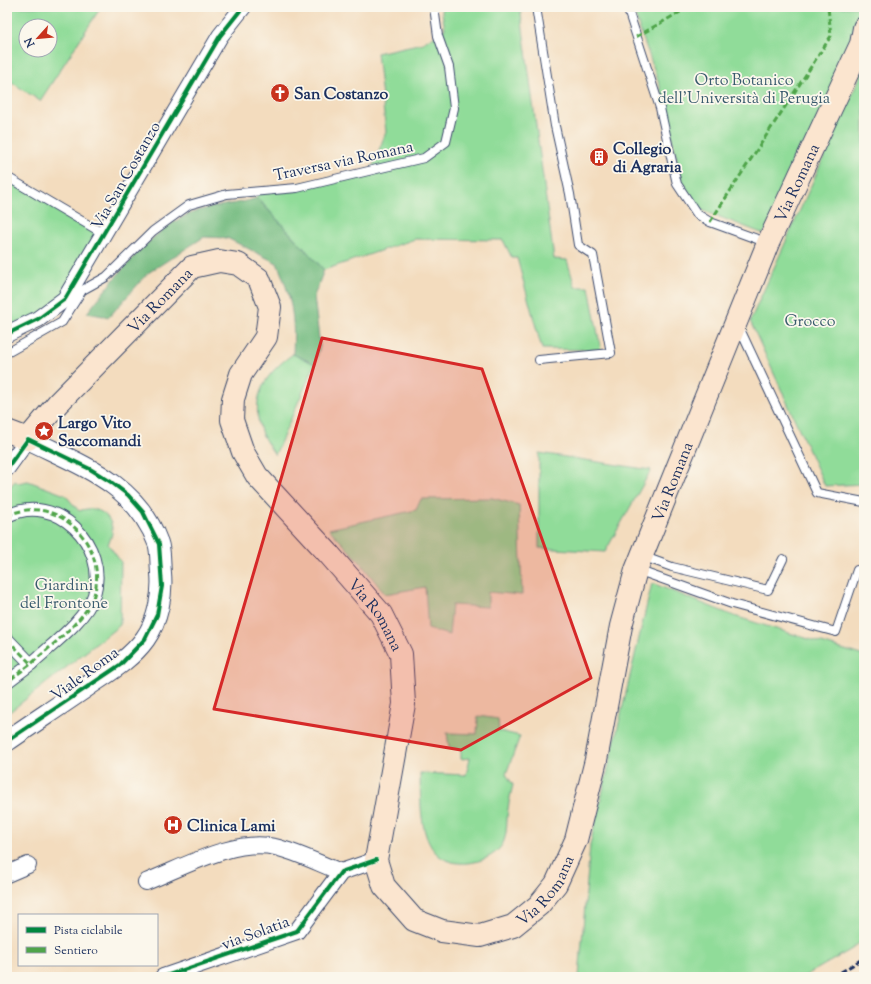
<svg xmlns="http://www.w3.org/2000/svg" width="871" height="984" viewBox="0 0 871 984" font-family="'Sorts Mill Goudy',serif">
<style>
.green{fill:#90dc99;stroke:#56867c;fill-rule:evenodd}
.forest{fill:#74bc81;stroke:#487670}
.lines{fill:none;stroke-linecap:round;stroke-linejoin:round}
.service-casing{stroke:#3b496c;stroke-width:10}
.pedestrian-casing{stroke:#3b496c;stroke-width:14}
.minor-casing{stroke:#3b496c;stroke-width:18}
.tertiary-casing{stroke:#3b496c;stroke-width:22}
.secondary-casing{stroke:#3b496c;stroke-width:24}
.service{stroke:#fff;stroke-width:8}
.pedestrian{stroke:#fff;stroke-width:12}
.minor{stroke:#fff;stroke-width:16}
.tertiary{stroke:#fff;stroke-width:20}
.secondary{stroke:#fbe5cf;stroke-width:22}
.rail{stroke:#1b2f5e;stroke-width:3;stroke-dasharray:6 3;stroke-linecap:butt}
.quiet{stroke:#4fa44a;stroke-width:3;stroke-dasharray:6 3;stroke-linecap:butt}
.cycleway-casing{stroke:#fbf7ec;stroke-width:6}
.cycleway{stroke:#00873e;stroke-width:4}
.marked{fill:#d62828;fill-opacity:0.2;stroke:#d62828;stroke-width:3;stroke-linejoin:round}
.labels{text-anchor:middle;stroke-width:3.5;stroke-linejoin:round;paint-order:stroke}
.park-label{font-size:16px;fill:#385a6d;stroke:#fbf7ec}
.poi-label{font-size:16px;font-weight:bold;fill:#1b2f5e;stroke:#fbf7ec;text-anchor:start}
.street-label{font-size:16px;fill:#1b2f5e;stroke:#fbf7ec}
</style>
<rect width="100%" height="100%" fill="#fbf7ec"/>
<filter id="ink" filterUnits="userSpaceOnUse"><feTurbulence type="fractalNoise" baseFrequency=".025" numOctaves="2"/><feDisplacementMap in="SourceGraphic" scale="8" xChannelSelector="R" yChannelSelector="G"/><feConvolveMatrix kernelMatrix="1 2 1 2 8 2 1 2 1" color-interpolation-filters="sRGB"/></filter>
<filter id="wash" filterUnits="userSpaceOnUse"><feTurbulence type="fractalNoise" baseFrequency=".012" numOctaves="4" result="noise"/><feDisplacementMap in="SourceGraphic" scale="16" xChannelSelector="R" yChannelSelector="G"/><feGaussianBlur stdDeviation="0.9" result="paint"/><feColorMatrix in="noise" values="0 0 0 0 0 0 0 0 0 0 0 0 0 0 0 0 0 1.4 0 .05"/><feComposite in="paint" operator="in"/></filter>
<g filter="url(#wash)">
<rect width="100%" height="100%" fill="#f3dcbe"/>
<g class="green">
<path d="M7,7h94l-61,94 -33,-22zM26,26h24v24h-24z"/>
<path d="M441,7h79l34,252 13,1 8,27h14l12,63 -59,-1 -25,-91h-5l-9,-18 -88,-1 -91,31 -72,-78 119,-21 15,-39 -9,-79 46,-10 22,-14z"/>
<path d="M632,7h229l-9,38 -88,189 -65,-25 -17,-27 -22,-96z"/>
<path d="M864,68v416l-39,2 -75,-165z"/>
<path d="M7,177l97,57 -39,65 -27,20 -31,6z"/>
<path d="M293,354l22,10 -40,91c-5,-8 -13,-18 -15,-27 -9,-33 6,-55 33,-74z"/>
<path d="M539,453l112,17 -46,82 -66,-4z"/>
<path d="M15,481l3,2 10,-2 37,14 14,16c22,-9 42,12 29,33l13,18 -1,63 -113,89v-224z"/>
<path d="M492,498l27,7 3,90 -34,-3v15l-36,-2 -3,30 -21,-6 -3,-42 -40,7 -27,-34 -29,-31 87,-19 5,-11z"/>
<path d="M652,583l82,33 130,40v283l-12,10 -49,28h-224l11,-132z"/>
<path d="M478,716l20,3 1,12 21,5 -14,38 7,11c-2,8 -4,16 -5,24 -2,11 0,26 -6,36 -7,11 -22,17 -34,18 -51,4 -47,-54 -48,-90l46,2 4,-17 -9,1v-9l-12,-3 -2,-14 30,1z"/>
</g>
<path class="forest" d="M257,198l67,72 -10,26 6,51 -5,17 -22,-10c2,-37 -1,-56 -16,-91l-50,-25 -23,-1 -56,36 -39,44 -22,-4c26,-33 65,-85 105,-100 19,-8 44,-8 65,-15z"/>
</g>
<g filter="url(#ink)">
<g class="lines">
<g class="service-casing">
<g id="service">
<path d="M536,7l19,119 15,68 8,51 15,10 18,98 -72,7"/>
<path d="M627,7l33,101 17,76 20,30 13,8 58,21"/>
<path d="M7,177l97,57"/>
<path d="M68,298l38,-21 47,-46 36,-26 38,-11 70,-6 84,-20 43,-10 22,-16 8,-34 -5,-41 -11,-31 -4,-29"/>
<path d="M738,325l79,168 47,9"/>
<path d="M7,353l55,-31 19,-30"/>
<path d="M642,556l30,11 96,23 15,-31"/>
<path d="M637,570l95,34 104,28 21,-62"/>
</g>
</g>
<g class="pedestrian-casing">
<g id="pedestrian">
<path d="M7,516c49,-25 102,29 87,79 -8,25 -44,51 -63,69"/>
<path d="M7,639l24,25 -24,18"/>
</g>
</g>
<g class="minor-casing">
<g id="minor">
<path d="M7,334l31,-15 27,-20 155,-263 23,-29"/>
<path d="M7,468l21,-29"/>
<path d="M7,874l21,-9"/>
<path d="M146,882c38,-15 88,-44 129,-35 22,5 45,17 66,25"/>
<path d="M163,977l134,-46 44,-59 35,-12"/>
</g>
</g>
<g class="tertiary-casing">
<path id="tertiary" d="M7,741c26,-18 52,-35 78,-53 20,-14 45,-28 60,-49 13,-18 18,-45 16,-66 -1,-10 0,-22 -3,-30 -22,-60 -78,-78 -130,-104"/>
</g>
<g class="secondary-casing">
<g id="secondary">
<path id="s1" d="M7,431l21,8 30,-36 134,-136 27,-6 19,3 21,15 11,28 -4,30 -25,37 -8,25 -1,21 11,32 14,24 71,77 53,61 20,40 3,50 -28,156 8,26 30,34 28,11 38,5 33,-10 26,-21 17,-21 20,-44 20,-80 25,-134 15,-56 132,-327 93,-199 3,-16"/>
</g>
</g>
<use href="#service" class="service"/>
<use href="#pedestrian" class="pedestrian"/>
<use href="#minor" class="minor"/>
<use href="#tertiary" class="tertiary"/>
<use href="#secondary" class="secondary"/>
<path class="rail" d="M833,977l31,-19"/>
<g class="quiet">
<path d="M636,37l53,-30"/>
<path d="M710,222l121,-186 -3,-29"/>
<path d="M7,516c49,-25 102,29 87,79 -8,25 -44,51 -63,69"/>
<path d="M7,639l24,25 -24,18"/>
</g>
<g class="cycleway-casing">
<g id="cycleway">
<path d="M7,334l31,-15 27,-20 155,-263 23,-29"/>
<path d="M7,468l21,-29 62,30 21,13 17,13 15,17 16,32 3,42 -5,29 -12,24 -25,26 -113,76"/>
<path d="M163,977l134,-46 44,-59 35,-12"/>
</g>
</g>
<use href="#cycleway" class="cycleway"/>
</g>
</g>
<path class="marked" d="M322,338l160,31 109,309 -130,72 -247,-41z"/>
<defs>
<g id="church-disc" transform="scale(1)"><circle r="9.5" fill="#c8321e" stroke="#fbf7ec"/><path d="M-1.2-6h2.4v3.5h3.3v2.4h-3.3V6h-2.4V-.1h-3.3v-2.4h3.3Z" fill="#fff"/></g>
<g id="building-disc" transform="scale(1)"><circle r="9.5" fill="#c8321e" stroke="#fbf7ec"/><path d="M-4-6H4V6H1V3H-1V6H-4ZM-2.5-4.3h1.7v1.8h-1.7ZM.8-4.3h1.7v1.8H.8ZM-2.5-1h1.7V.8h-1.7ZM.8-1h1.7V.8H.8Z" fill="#fff"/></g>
<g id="sight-disc" transform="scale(1)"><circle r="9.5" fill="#c8321e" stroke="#fbf7ec"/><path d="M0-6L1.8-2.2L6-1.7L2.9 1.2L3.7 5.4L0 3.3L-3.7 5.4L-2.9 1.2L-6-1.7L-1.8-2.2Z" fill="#fff"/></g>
<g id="hospital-disc" transform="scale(1)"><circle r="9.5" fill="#c8321e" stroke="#fbf7ec"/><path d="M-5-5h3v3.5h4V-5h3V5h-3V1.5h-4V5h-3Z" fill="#fff"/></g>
</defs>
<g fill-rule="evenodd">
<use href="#church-disc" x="280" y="93"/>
<use href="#building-disc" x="599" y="157"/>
<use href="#sight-disc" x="44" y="431"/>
<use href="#hospital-disc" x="173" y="825"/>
</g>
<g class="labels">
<g class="park-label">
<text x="744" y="85">Orto Botanico<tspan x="744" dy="18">dell'Università di Perugia</tspan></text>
<text x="810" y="326">Grocco</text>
<text x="64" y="590">Giardini<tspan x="64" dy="18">del Frontone</tspan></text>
</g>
<g class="poi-label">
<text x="294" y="99">San Costanzo</text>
<text x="613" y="154">Collegio<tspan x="613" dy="18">di Agraria</tspan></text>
<text x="58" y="428">Largo Vito<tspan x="58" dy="18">Saccomandi</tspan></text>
<text x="187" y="831">Clinica Lami</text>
</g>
<g class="street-label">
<text transform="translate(343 160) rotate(-12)" y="6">Traversa via Romana</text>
<text transform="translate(125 175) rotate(-60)" y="6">Via San Costanzo</text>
<text dy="6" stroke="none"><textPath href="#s1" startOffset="1966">Via Romana</textPath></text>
<text dy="6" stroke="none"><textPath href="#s1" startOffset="214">Via Romana</textPath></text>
<text dy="6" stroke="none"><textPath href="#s1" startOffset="1642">Via Romana</textPath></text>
<text dy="6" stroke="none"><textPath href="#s1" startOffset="730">Via Romana</textPath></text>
<text transform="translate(84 673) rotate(-36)" y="6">Viale Roma</text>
<text dy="6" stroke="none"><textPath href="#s1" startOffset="1210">Via Romana</textPath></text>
<text transform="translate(255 932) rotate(-20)" y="6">via Solatia</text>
</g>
</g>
<rect width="871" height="984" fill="none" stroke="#fbf7ec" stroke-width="24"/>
<rect x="18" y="914" width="140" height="52" fill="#fbf7ec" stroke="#a1a7b3"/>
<rect x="26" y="927" width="20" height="6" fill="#00873e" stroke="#a1a7b3"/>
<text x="54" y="934" font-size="12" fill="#1b2f5e">Pista ciclabile</text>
<rect x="26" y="947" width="20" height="6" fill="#4fa44a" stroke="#a1a7b3"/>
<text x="54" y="954" font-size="12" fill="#1b2f5e">Sentiero</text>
<g transform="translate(38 38) rotate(243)"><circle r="19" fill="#fbf7ec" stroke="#a1a7b3"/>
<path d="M0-3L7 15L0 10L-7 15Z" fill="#c8321e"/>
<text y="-6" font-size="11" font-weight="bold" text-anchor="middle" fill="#1b2f5e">N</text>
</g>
</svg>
